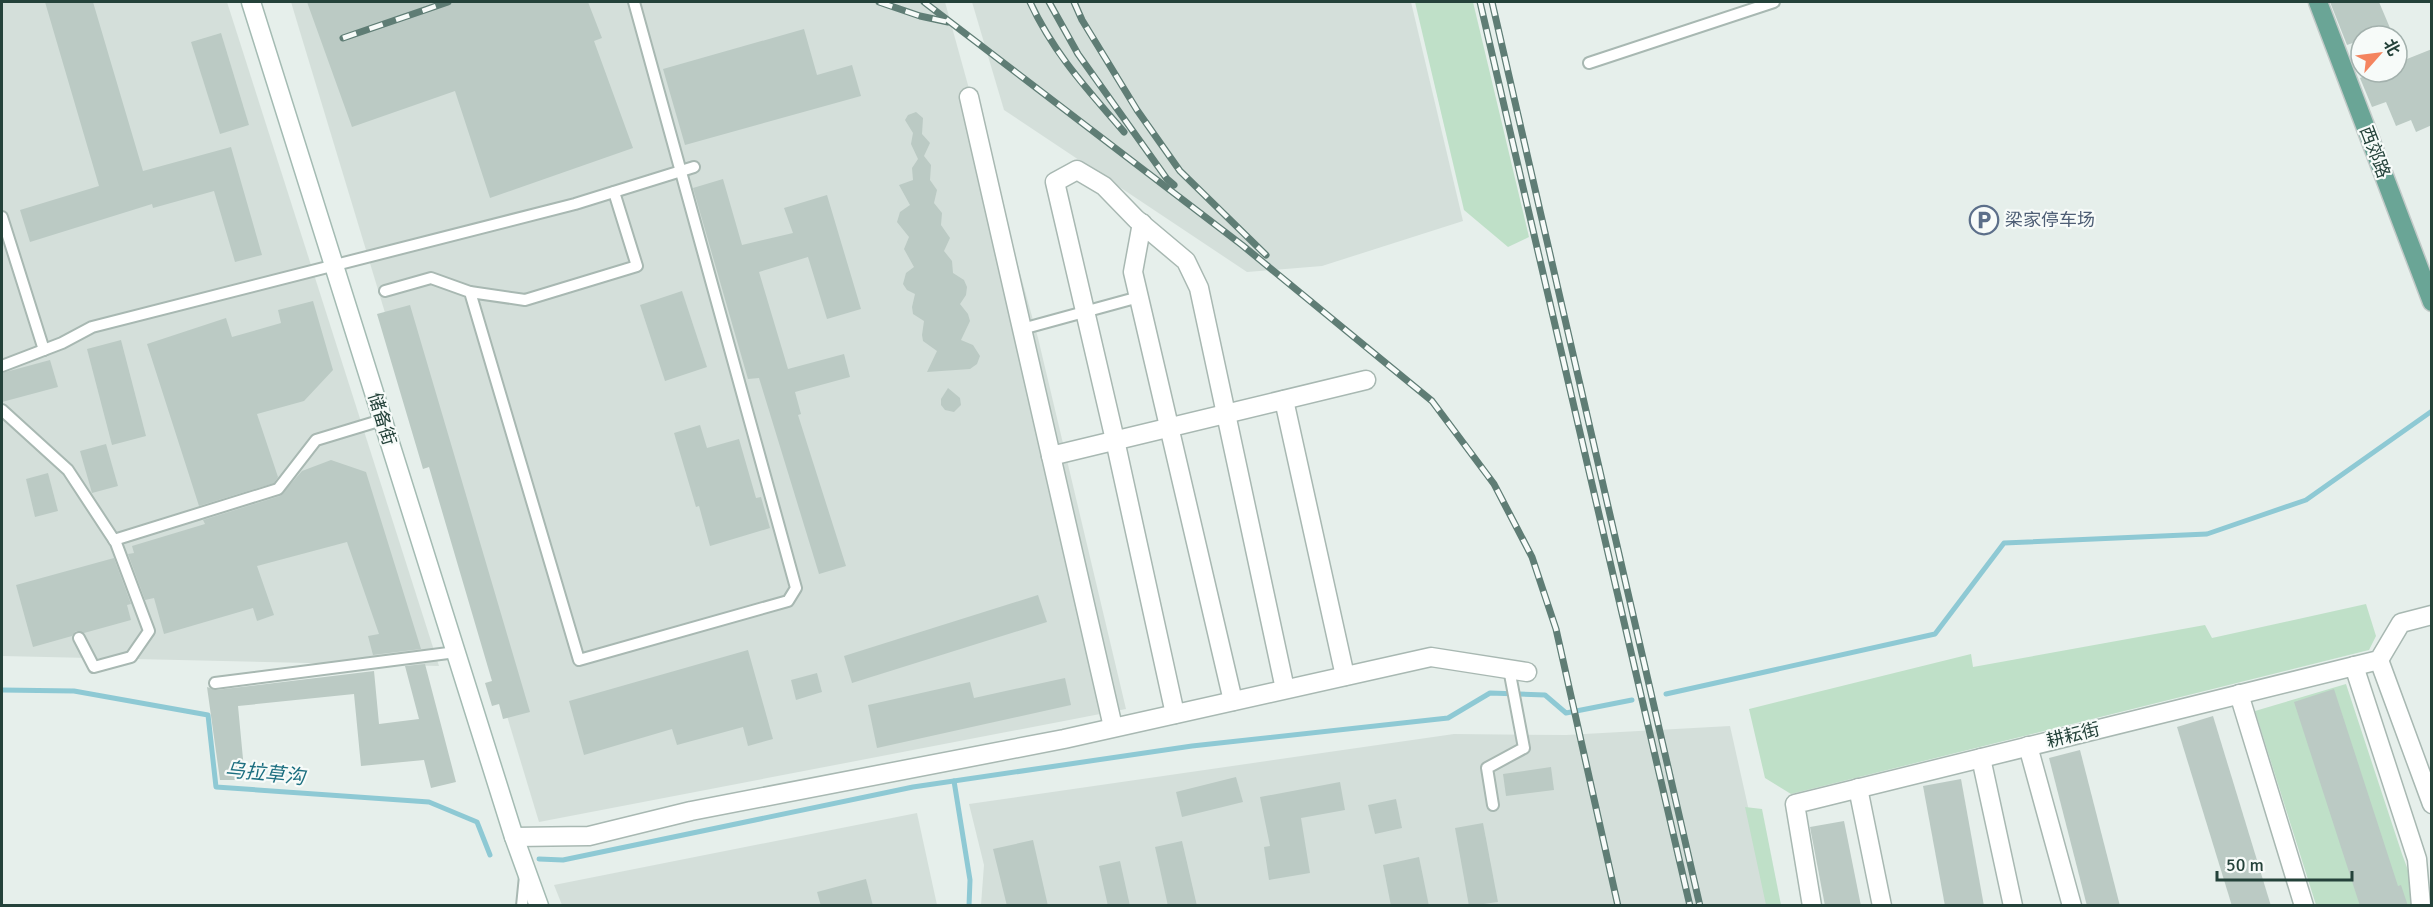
<svg xmlns="http://www.w3.org/2000/svg" width="2433" height="907" viewBox="0 0 2433 907" font-family="Signika,'Noto Sans SC',sans-serif">
<style>
.built{fill:#d4dfda}
.green{fill:#bfe0c8}
.lines{fill:none;stroke-linecap:round;stroke-linejoin:round}
.stream{stroke:#8ec9d4;stroke-width:5}
.building{fill:#bbcac4}
.lane-casing{stroke:#a8b8b2;stroke-width:14}
.street-casing{stroke:#a8b8b2;stroke-width:21}
.secondary-casing{stroke:#a4bbb3;stroke-width:21}
.primary-casing{stroke:#c2cac8;stroke-width:21}
.lane{stroke:#fff;stroke-width:10}
.street{stroke:#fff;stroke-width:18}
.secondary{stroke:#fff;stroke-width:18}
.primary{stroke:#6aa596;stroke-width:18}
.rail-casing{stroke:#5f7d75;stroke-width:7}
.rail{stroke:#f7fbf9;stroke-width:4.5;stroke-dasharray:14;stroke-linecap:butt}
.labels{text-anchor:middle;stroke-width:4.5;stroke-linejoin:round;paint-order:stroke}
.street-label{font-size:18px;fill:#24423a;stroke:#f7fbf9}
.service-label{font-size:18px;fill:#4e5e75;stroke:#f7fbf9;text-anchor:start}
.water-label{font-size:20px;font-style:italic;fill:#1c6f80;stroke:#f7fbf9}
</style>
<rect width="100%" height="100%" fill="#e6efeb"/>
<g class="built">
<path d="M2,2h225l212,664 -437,-10z"/>
<path d="M291,2h654l93,336 88,371 -587,113z"/>
<path d="M972,2h439l52,219 -141,45 -75,6 -243,-162z"/>
<path d="M1730,726l40,179h-789l3,-40 -15,-61 485,-70 112,1z"/>
<path d="M917,813l20,92h-375l-8,-20z"/>
</g>
<g class="green">
<path d="M1415,2h58l56,235 -21,10 -44,-37z"/>
<path d="M2366,604l10,32 -7,14 -578,144 -26,-16 -16,-69 222,-55 2,13 232,-42 7,13z"/>
<path d="M2346,684l56,170 19,51h-105l-61,-194z"/>
<path d="M1745,807l17,2 19,96h-15z"/>
</g>
<g class="lines">
<g class="stream">
<path d="M2,690l72,1 134,24 8,72 213,15 48,20 13,33"/>
<path d="M1666,694l269,-60 69,-91 203,-9 99,-34 126,-89"/>
<path d="M954,781l16,99 -1,26"/>
<path d="M539,859l24,1 350,-73 279,-41 256,-28 42,-25 55,2 21,18 66,-13"/>
</g>
</g>
<g class="building">
<path d="M45,2h48l50,169 88,-24 31,108 -27,7 -21,-71 -61,17 -1,-4 -122,38 -10,-32 79,-24z"/>
<path d="M307,2h281l14,36 -8,3 39,107 -143,50 -35,-107 -103,36z"/>
<path d="M2330,2h49l11,26 -18,8h-11v4l-14,5z"/>
<path d="M804,29l13,46 35,-10 9,31 -176,49 -22,-76z"/>
<path d="M221,33l28,92 -29,9 -29,-92z"/>
<path d="M2432,49v76l-16,7 -5,-12 -15,6 -10,-24 -14,5 -12,-29 13,-6h24v-9z"/>
<path d="M916,112l7,6 -1,16 8,9 -6,13 7,9 -1,15 7,10 -3,13 8,10 -1,12 9,13 -6,13 8,10 1,12 11,7 3,7 -1,8 -6,9 8,10 2,7 -9,19 12,5 7,11 -3,8 -7,5 -43,3 10,-21 -14,-10 -1,-6 2,-14 -11,-7 -1,-7 3,-13 -8,-4 -4,-6 3,-11 8,-6 -10,-18 5,-12 -12,-15 3,-10 10,-7 -11,-20 14,-5 -1,-12 6,-9 -7,-15 2,-11 -8,-13 3,-5z"/>
<path d="M723,179l19,66 51,-12 -9,-25 43,-13 34,114 -34,10 -19,-62 -49,15 29,97 56,-15 6,23 -55,15 6,22 -3,1 48,151 -27,8 -60,-196 -11,1 -55,-191z"/>
<path d="M682,291l25,76 -42,14 -25,-76z"/>
<path d="M313,301l20,69 -29,31 -47,13 21,63 -4,6 -75,23 -52,-162 79,-26 6,19 49,-14 -3,-13z"/>
<path d="M410,305l120,407 -27,7 -4,-15 -7,2 -7,-23 7,-2 -63,-214 -6,2 -46,-155z"/>
<path d="M121,340l25,96 -34,9 -25,-96z"/>
<path d="M50,360l8,27 -56,15v-29z"/>
<path d="M948,388l12,10 1,7 -7,7 -9,-2 -4,-5v-6z"/>
<path d="M700,425l7,23 32,-9 17,59 5,-1 9,31 -60,18 -11,-40 -3,1 -22,-74z"/>
<path d="M106,444l12,42 -26,7 -12,-42z"/>
<path d="M331,460l35,12 55,177 -48,6 -5,-19 11,-2 -32,-92 -90,24 17,49 -17,6 -4,-13 -89,26 -10,-36 -9,2 -17,-46 6,-1 -2,-7 73,-22 -2,-4 77,-24 22,-25z"/>
<path d="M48,473l10,38 -23,6 -9,-38z"/>
<path d="M114,558l17,46 -4,1 4,15 -47,13 -8,-2 -4,5 -39,11 -17,-62z"/>
<path d="M1038,595l9,27 -195,61 -8,-27z"/>
<path d="M748,650l25,89 -25,7 -5,-19 -66,18 -5,-16 -88,26 -15,-54z"/>
<path d="M425,664l31,118 -25,6 -7,-28 -63,6 -7,-72 -116,12 7,74h-25l-13,-93 9,3 158,-19 5,53 40,-5 -14,-53z"/>
<path d="M817,673l5,19 -26,8 -5,-20z"/>
<path d="M1065,678l6,27 -194,43 -9,-43 102,-23 4,16z"/>
<path d="M2334,689l64,197 3,-1 7,21h-48l-66,-204z"/>
<path d="M2213,716l58,190h-39l-55,-179z"/>
<path d="M2080,750l40,156h-33l-38,-148z"/>
<path d="M1551,767l3,23 -48,6 -3,-22z"/>
<path d="M1236,777l7,25 -61,15 -6,-25z"/>
<path d="M1961,779l23,127h-39l-22,-120z"/>
<path d="M1340,782l5,28 -44,8 9,55 -41,7 -5,-33 6,-1 -10,-49z"/>
<path d="M1396,799l6,29 -27,6 -7,-29z"/>
<path d="M1844,821l17,85h-36l-15,-79z"/>
<path d="M1483,823l15,79 -29,4 -14,-78z"/>
<path d="M1033,840l15,66h-41l-14,-57z"/>
<path d="M1182,841l15,65h-29l-13,-59z"/>
<path d="M1419,857l10,49h-38l-8,-41z"/>
<path d="M1120,861l10,45h-22l-9,-40z"/>
<path d="M866,879l7,27h-52l-4,-14z"/>
</g>
<g class="lines">
<g class="lane-casing">
<g id="lane">
<path d="M1589,63l185,-61"/>
<path d="M2,217l42,133"/>
<path d="M385,291l46,-13 39,14 109,368 209,-59 8,-13 -162,-586"/>
<path d="M470,292l55,8 112,-34 -23,-74"/>
<path d="M1022,329l117,-32"/>
<path d="M2,366l60,-23 30,-16 483,-123 119,-37"/>
<path d="M2,410l66,60 48,73 33,88 -18,26 -37,10 -15,-29"/>
<path d="M114,540l164,-51 38,-49 66,-20"/>
<path d="M215,683l241,-31"/>
<path d="M1493,805l-6,-37 37,-20 -15,-79"/>
<path d="M522,906l3,-30"/>
</g>
</g>
<g class="street-casing">
<g id="street">
<path d="M969,97l144,630"/>
<path d="M1142,223l-9,49 100,429"/>
<path d="M1284,400l61,276"/>
<path d="M1051,456l315,-76"/>
<path d="M2379,660l53,144"/>
<path d="M2354,666l63,193 4,47"/>
<path d="M2239,694l65,212"/>
<path d="M1175,714l-60,-274 -60,-258 22,-12 27,16 32,33 50,42 13,27 86,401"/>
<path d="M2028,746l44,160"/>
<path d="M1981,758l32,148"/>
<path d="M1858,788l24,118"/>
<path d="M514,837l75,-1 102,-25 373,-72 367,-82 96,15"/>
<path d="M1812,906l-17,-102 584,-144 22,-37 31,-8"/>
</g>
</g>
<g class="secondary-casing">
<path id="secondary" d="M251,2l263,835 25,69"/>
</g>
<g class="primary-casing">
<path id="primary" d="M2318,2l114,300"/>
</g>
<use href="#lane" class="lane"/>
<use href="#street" class="street"/>
<use href="#secondary" class="secondary"/>
<use href="#primary" class="primary"/>
<g class="rail-casing">
<g id="rail">
<path d="M879,2l41,14 28,6"/>
<path d="M924,2l318,243 190,156 62,83 38,73 24,72 62,277"/>
<path d="M1030,2c24,52 57,87 94,130"/>
<path d="M1049,2l29,52 89,125 7,6"/>
<path d="M1074,2l8,18 55,90 43,61 86,84"/>
<path d="M1480,2l210,904"/>
<path d="M1492,2l208,904"/>
<path d="M343,38l105,-36"/>
</g>
</g>
<use href="#rail" class="rail"/>
</g>
<defs>
<g id="parking-ring" transform="scale(1.5)"><circle r="9.5" fill="#f7fbf9" stroke="#5c6f8a" stroke-width="1.5"/><path d="M-3.5-5.5H1a3.5 3.5 0 0 1 0 7H-1V5.5H-3.5ZM-1-3.4V-.6H.8a1.4 1.4 0 0 0 0-2.8Z" fill="#5c6f8a"/></g>
</defs>
<g fill-rule="evenodd">
<use href="#parking-ring" x="1984" y="220"/>
</g>
<g class="labels">
<g class="street-label">
<text transform="translate(2375 152) rotate(69)" y="6">西郊路</text>
<text transform="translate(382 419) rotate(73)" y="6">储备街</text>
<text transform="translate(2073 735) rotate(-14)" y="6">耕耘街</text>
</g>
<g class="service-label">
<text x="2005" y="226">梁家停车场</text>
</g>
<g class="water-label">
<text transform="translate(265 773) rotate(6)" y="7">乌拉草沟</text>
</g>
</g>
<rect width="2433" height="907" fill="none" stroke="#24423a" stroke-width="6"/>
<g transform="translate(2379 54) rotate(62)"><circle r="28" fill="#f7fbf9" stroke="#a3b1ad" stroke-width="1.5"/>
<path d="M0-4.5L10 22L0 15L-10 22Z" fill="#f4845f"/>
<text y="-9" font-size="16" font-weight="bold" text-anchor="middle" fill="#24423a">北</text>
</g>
<path d="M2217 871v9h135v-9" fill="none" stroke="#24423a" stroke-width="3"/>
<text x="2226" y="871" font-size="18" fill="#24423a" stroke="#f7fbf9" stroke-width="4.5" paint-order="stroke">50 m</text>
</svg>
